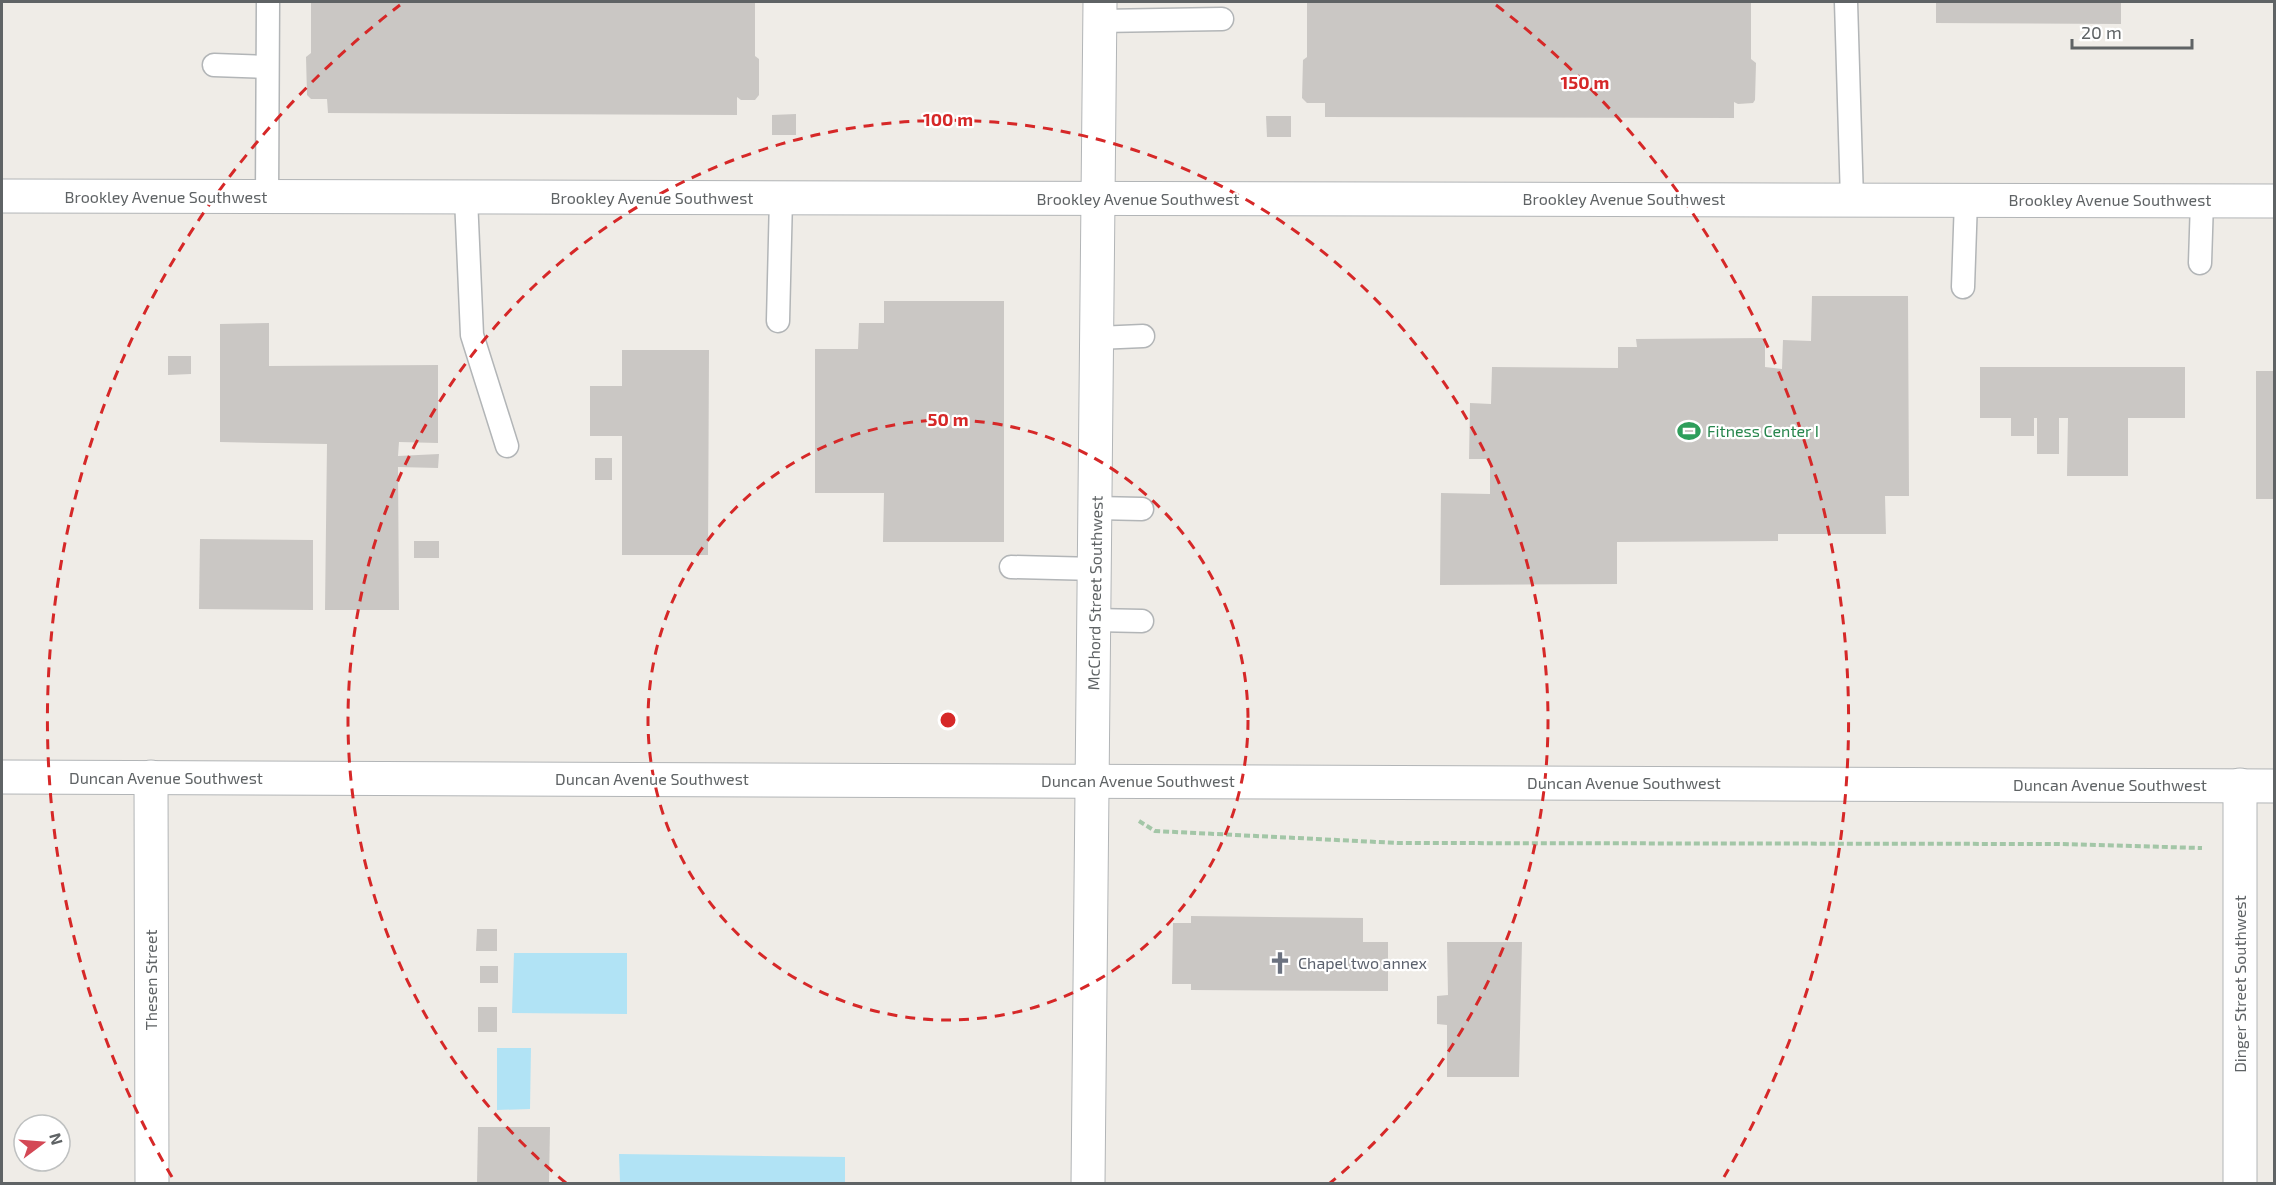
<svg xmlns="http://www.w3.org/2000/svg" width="2276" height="1185" viewBox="0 0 2276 1185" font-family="'Exo 2',sans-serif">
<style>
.water{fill:#b1e3f5}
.building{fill:#cac7c4}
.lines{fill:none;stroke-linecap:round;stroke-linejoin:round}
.lane-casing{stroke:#b2b5b7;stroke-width:25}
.street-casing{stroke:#b2b5b7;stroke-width:35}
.path{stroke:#a3c6a7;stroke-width:4;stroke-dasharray:6 3;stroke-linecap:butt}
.lane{stroke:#fff;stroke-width:22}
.street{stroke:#fff;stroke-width:33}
.ring{fill:none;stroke:#d62828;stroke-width:3;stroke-dasharray:10 8}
.labels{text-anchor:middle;stroke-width:4.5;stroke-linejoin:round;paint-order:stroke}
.street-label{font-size:16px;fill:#5f6365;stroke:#fff}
.leisure-label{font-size:16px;fill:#27864d;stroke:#fff;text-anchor:start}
.worship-label{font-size:16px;fill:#5b616d;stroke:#fff;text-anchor:start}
.centre{fill:#d62828;stroke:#fff;stroke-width:3}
.ring-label{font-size:18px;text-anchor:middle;font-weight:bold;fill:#d62828;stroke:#fff;stroke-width:4.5;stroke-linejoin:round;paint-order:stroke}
</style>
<rect width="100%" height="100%" fill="#efece7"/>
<g class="water">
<path d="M514,953h113v61l-115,-1z"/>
<path d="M497,1048h34l-1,61 -33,1z"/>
<path d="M619,1154l226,3v26h-225z"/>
</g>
<g class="building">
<path d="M311,2h444v54l4,3v36l-4,5h-14l-4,-3v18l-409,-2 -1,-14h-16l-4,-4 -1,-38 5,-4z"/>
<path d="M1307,2h444v57l5,4 -1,37 -2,3 -15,1 -4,-2v16l-409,-1v-14h-18l-5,-5 1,-38 4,-3z"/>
<path d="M1936,2h185v22l-185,-1z"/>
<path d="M796,114v21h-24v-20z"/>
<path d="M1266,116h25v21h-24z"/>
<path d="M1812,296h96l1,200h-24l1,38h-108v7l-161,1v42l-177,1 1,-92 49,1v-35h-21l1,-56 21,1 1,-37 126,1v-21h19l-1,-8 129,-1v29l17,2 1,-29 28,1z"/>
<path d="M884,301h120v241h-121l1,-49h-69v-144h43l1,-26h25z"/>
<path d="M269,323v43l169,-1v78l-39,-1 -1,14 41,-2 -1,14 -40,-1 1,143h-74l2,-166 -107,-2v-118z"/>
<path d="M622,350h87l-1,205h-86v-119h-32v-50h32z"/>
<path d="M168,356h23v18l-23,1z"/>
<path d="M1980,367h205v51h-57v58h-61l1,-58h-9v36h-22v-36h-3v18h-23v-18h-31z"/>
<rect x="2256" y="371" width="18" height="128"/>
<rect x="595" y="458" width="17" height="22"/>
<path d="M200,539l113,1v70l-114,-1z"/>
<rect x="414" y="541" width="25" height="17"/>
<path d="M1191,916l172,2v24h25v49l-197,-1v-6h-19l1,-61h18z"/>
<path d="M477,929h20v22h-21z"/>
<path d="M1447,942h75l-3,135h-72v-52l-10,-1v-28l11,-1z"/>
<rect x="480" y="966" width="18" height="17"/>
<rect x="478" y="1007" width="19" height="25"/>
<path d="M478,1127h72l-1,57h-72z"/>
</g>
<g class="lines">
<g class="lane-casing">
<g id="lane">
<path d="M1846,2l6,198"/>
<path d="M1100,21l122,-2"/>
<path d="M214,65l53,2"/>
<path d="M267,197l1,-195"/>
<path d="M466,198l6,137 35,111"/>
<path d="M2200,263l2,-62"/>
<path d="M1963,287l3,-87"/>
<path d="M778,321l3,-123"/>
<path d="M1097,338l46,-2"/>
<path d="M1096,508l46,1"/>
<path d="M1011,567l85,2"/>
<path d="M1094,620l48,1"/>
</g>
</g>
<g class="street-casing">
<g id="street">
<path d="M2,196l2272,5"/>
<path d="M2,777l2272,9"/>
<path d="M151,777l1,407"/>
<path d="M2240,785v399"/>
<path d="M1088,1184l12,-1182"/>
</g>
</g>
<path class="path" d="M1139,821l16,10 243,12 661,1 143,4"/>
<use href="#lane" class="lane"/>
<use href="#street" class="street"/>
</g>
<g class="ring">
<circle cx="948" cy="720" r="300"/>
<path d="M566 1183A600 600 0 1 1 1330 1183"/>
<path d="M172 1177A901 901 0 0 1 400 5M1496 5A901 901 0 0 1 1724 1177"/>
</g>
<defs>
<g id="stadium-bare" transform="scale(1.8)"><path d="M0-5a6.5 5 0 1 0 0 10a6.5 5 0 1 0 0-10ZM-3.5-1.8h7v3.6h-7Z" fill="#2e9e5b" stroke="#fff" stroke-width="2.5" paint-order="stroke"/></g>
<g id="church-bare" transform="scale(1.8)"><path d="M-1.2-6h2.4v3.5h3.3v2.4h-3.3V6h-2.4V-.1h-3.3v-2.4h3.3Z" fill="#6b7280" stroke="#fff" stroke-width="2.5" paint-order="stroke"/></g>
</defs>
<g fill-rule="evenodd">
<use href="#stadium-bare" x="1689" y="431"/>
<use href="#church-bare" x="1280" y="963"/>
</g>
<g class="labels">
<g class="street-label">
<text x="166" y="203">Brookley Avenue Southwest</text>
<text x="652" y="204">Brookley Avenue Southwest</text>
<text x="1138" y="205">Brookley Avenue Southwest</text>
<text x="1624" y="205">Brookley Avenue Southwest</text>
<text x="2110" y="206">Brookley Avenue Southwest</text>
<text transform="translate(1095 593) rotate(-89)" y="6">McChord Street Southwest</text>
<text x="166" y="784">Duncan Avenue Southwest</text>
<text x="652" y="785">Duncan Avenue Southwest</text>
<text x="1138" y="787">Duncan Avenue Southwest</text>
<text x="1624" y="789">Duncan Avenue Southwest</text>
<text x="2110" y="791">Duncan Avenue Southwest</text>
<text transform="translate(151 980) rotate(-90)" y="6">Thesen Street</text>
<text transform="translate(2240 984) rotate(-90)" y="6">Dinger Street Southwest</text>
</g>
<g class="leisure-label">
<text x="1707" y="437">Fitness Center I</text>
</g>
<g class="worship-label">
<text x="1298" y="969">Chapel two annex</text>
</g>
</g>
<circle cx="948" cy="720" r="9" class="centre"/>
<g class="ring-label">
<text x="1585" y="89">150 m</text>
<text x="948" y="126">100 m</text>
<text x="948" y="426">50 m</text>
</g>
<rect width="2276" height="1185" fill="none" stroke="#5f6365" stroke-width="6"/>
<g transform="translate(42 1143) rotate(74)"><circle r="28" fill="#ffffff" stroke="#bfc1c1" stroke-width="1.5"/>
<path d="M0-4.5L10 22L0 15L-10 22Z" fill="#d44855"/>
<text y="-9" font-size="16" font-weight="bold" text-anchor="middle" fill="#5f6365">N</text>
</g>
<path d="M2072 39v9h120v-9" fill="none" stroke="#5f6365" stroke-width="3"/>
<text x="2081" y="39" font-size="18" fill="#5f6365" stroke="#ffffff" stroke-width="4.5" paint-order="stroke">20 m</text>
</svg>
